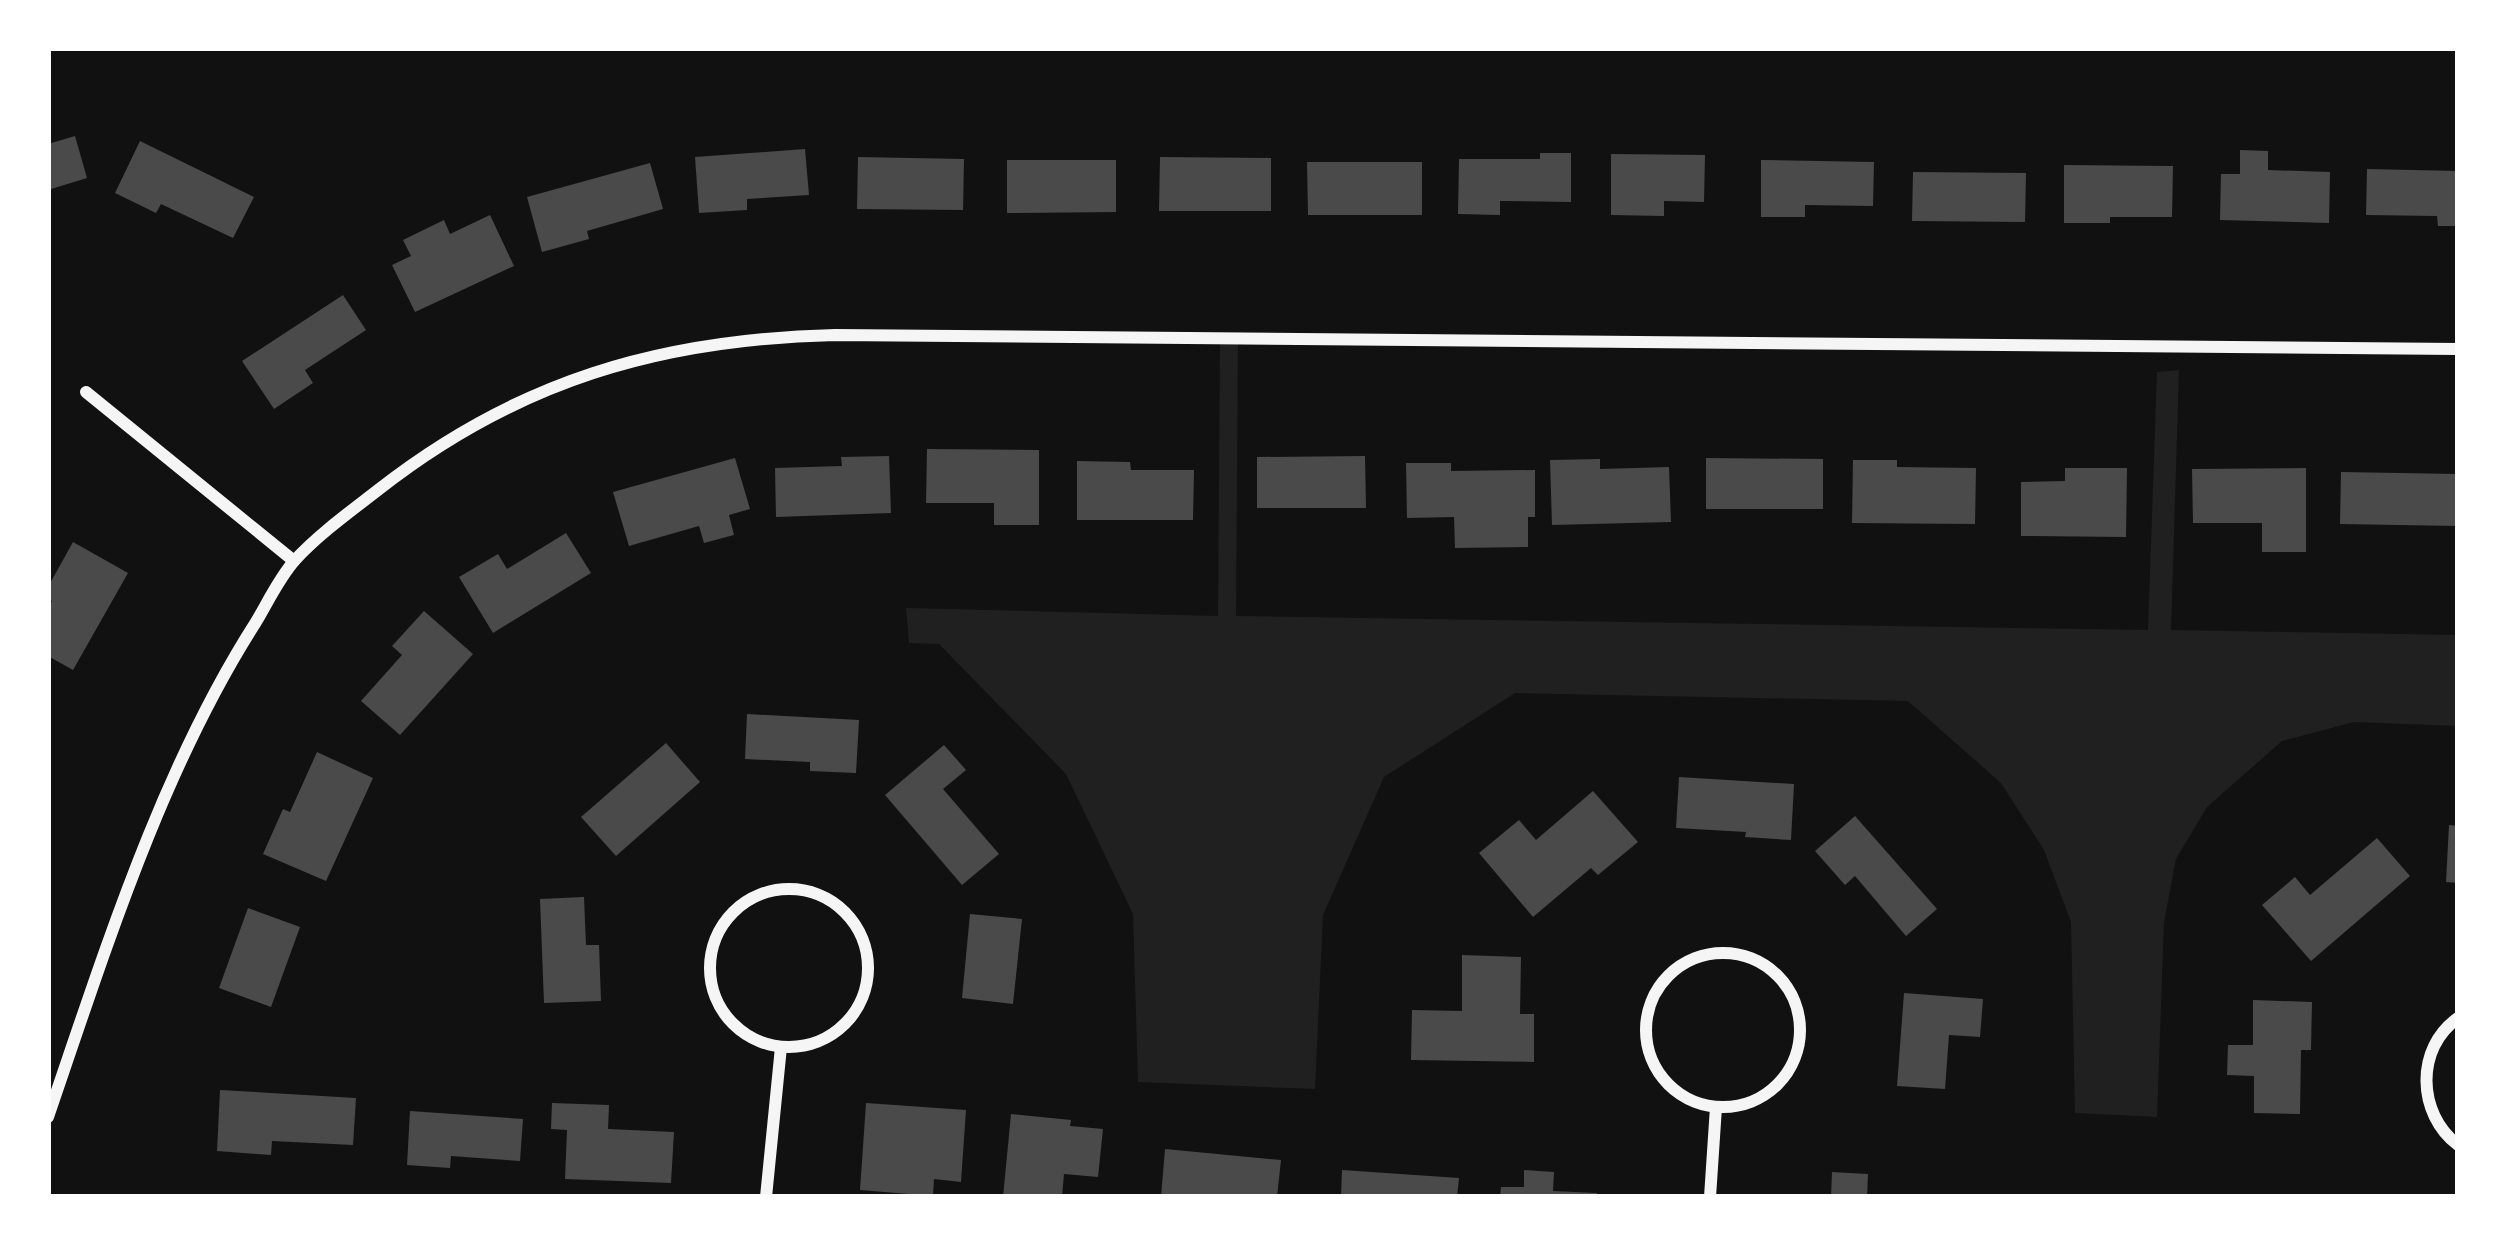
<svg xmlns="http://www.w3.org/2000/svg" width="2506" height="1245" viewBox="0 0 2506 1245" font-family="'Asap Condensed',sans-serif">
<style>
.green{fill:#202020}
.building{fill:#4a4a4a}
.lines{fill:none;stroke-linecap:round;stroke-linejoin:round}
.minor{stroke:#f5f5f5;stroke-width:12}
</style>
<rect width="100%" height="100%" fill="#111"/>
<path class="green" d="M1220,338l18,1 -2,277 912,14 9,-258 22,-2 -8,260 287,5v91l-104,-4 -72,19 -75,66 -31,52 -12,63 -7,195 -82,-4 -4,-191 -27,-72 -43,-67 -93,-82 -393,-8 -131,84 -61,138 -8,174 -177,-7 -5,-168 -67,-140 -127,-130 -30,-1 -3,-35 312,8z"/>
<g class="building">
<path d="M75,136l12,42 -39,12v-46z"/>
<path d="M140,141l114,56 -21,41 -72,-34 -5,9 -41,-20z"/>
<path d="M805,149l4,46 -62,4v11l-48,3 -4,-56z"/>
<path d="M2240,150l28,1v19l62,2 -1,51 -109,-3 1,-46h19z"/>
<path d="M1540,153h31v49l-71,-1v14l-42,-1 1,-55h81z"/>
<path d="M1611,154l94,1 -1,47 -40,-1v15l-53,-1z"/>
<path d="M858,157l106,2 -1,51 -106,-1z"/>
<path d="M1160,157l111,1v53h-112z"/>
<path d="M1007,160h109v52l-109,1z"/>
<path d="M1761,160l113,2 -1,44 -68,-1v12h-44z"/>
<path d="M1307,162h115v53h-114z"/>
<path d="M650,163l13,46 -76,22 2,8 -47,13 -15,-55z"/>
<path d="M2064,165l109,1 -1,51h-62v6h-46z"/>
<path d="M2367,169l91,2v55h-20l-1,-10 -71,-1z"/>
<path d="M1913,172l113,1 -1,49 -113,-1z"/>
<path d="M490,215l24,51 -99,46 -23,-47 19,-9 -8,-16 41,-20 6,14z"/>
<path d="M343,295l23,35 -61,40 8,13 -39,26 -32,-48z"/>
<path d="M927,449l112,1v75h-45v-22h-68z"/>
<path d="M889,456l2,57 -115,4 -1,-49 67,-2 -1,-9z"/>
<path d="M1365,456l1,52h-109v-51z"/>
<path d="M735,458l15,51 -21,6 5,20 -30,8 -5,-17 -70,20 -16,-54z"/>
<path d="M1706,458l117,1v50h-117z"/>
<path d="M1600,459v10l69,-2 2,55 -119,3 -2,-65z"/>
<path d="M1853,460h44v7l79,1 -1,56 -123,-1z"/>
<path d="M1077,461l53,1 1,8h63l-1,50h-116z"/>
<path d="M1406,463h45v8l84,-1v47h-7v30l-73,1 -1,-31 -47,1z"/>
<path d="M2065,468h62l-1,69 -105,-1v-54l44,-1z"/>
<path d="M2306,468v84h-44v-29h-69l-1,-54z"/>
<path d="M2341,472l117,2v52l-118,-2z"/>
<path d="M566,533l25,40 -98,60 -34,-56 39,-23 9,15z"/>
<path d="M73,542l55,31 -55,97 -25,-14v-48l4,-7 -4,-2v-12z"/>
<path d="M424,611l49,43 -73,81 -39,-34 41,-46 -10,-9z"/>
<path d="M747,714l112,6 -3,53 -46,-2v-9l-65,-3z"/>
<path d="M666,743l34,39 -84,74 -35,-39z"/>
<path d="M944,745l22,25 -23,19 56,65 -37,31 -77,-90z"/>
<path d="M317,752l56,26 -47,103 -63,-27 20,-45 7,3z"/>
<path d="M1679,777l115,7 -3,56 -46,-3 1,-5 -70,-4z"/>
<path d="M1593,791l45,51 -40,33 -7,-7 -58,49 -54,-64 40,-33 17,20z"/>
<path d="M1855,816l82,93 -31,27 -51,-60 -10,9 -30,-34z"/>
<path d="M2449,825l9,1v57l-12,-1z"/>
<path d="M2377,838l33,38 -99,85 -49,-56 33,-28 15,18z"/>
<path d="M584,897l2,48h13l2,56 -57,2 -4,-104z"/>
<path d="M248,908l52,19 -29,80 -52,-19z"/>
<path d="M970,914l52,5 -9,85 -51,-6z"/>
<path d="M1462,955l59,2 -1,57h14v48l-123,-2 1,-50 50,1z"/>
<path d="M1904,993l79,6 -3,38 -31,-2 -4,54 -48,-3z"/>
<path d="M2253,1000l59,2 -1,48h-10l-1,64 -46,-1v-37l-27,-1 1,-30h25z"/>
<path d="M220,1090l136,8 -3,47 -81,-4 -1,14 -54,-4z"/>
<path d="M552,1103l57,2 -1,24 66,3 -3,51 -106,-4 2,-49 -16,-1z"/>
<path d="M866,1103l100,7 -5,72 -27,-3 -1,17 -73,-6z"/>
<path d="M410,1111l113,8 -3,42 -69,-5 -1,12 -43,-3z"/>
<path d="M1011,1114l60,6 -1,6 33,3 -5,48 -34,-3 -2,23h-59z"/>
<path d="M1165,1149l116,11 -4,37h-116z"/>
<path d="M1342,1170l117,8 -2,19h-116z"/>
<path d="M1524,1170l30,2 -1,19 44,2v4h-97l1,-10h23z"/>
<path d="M1832,1172l36,2 -1,23h-36z"/>
</g>
<g class="lines">
<g class="minor">
<path d="M86,392l208,169"/>
<circle cx="789" cy="968" r="79"/>
<circle cx="1723" cy="1030" r="77"/>
<path d="M2458,1018c-43,30 -41,96 0,127"/>
<path d="M48,1117c57,-166 113,-347 208,-495 12,-20 23,-44 39,-62 24,-26 56,-49 83,-70 139,-109 282,-151 457,-155l1623,14"/>
<path d="M766,1197l15,-150"/>
<path d="M1710,1197l6,-90"/>
</g>
</g>
<rect width="2506" height="1245" fill="none" stroke="#ffffff" stroke-width="102"/>
</svg>
